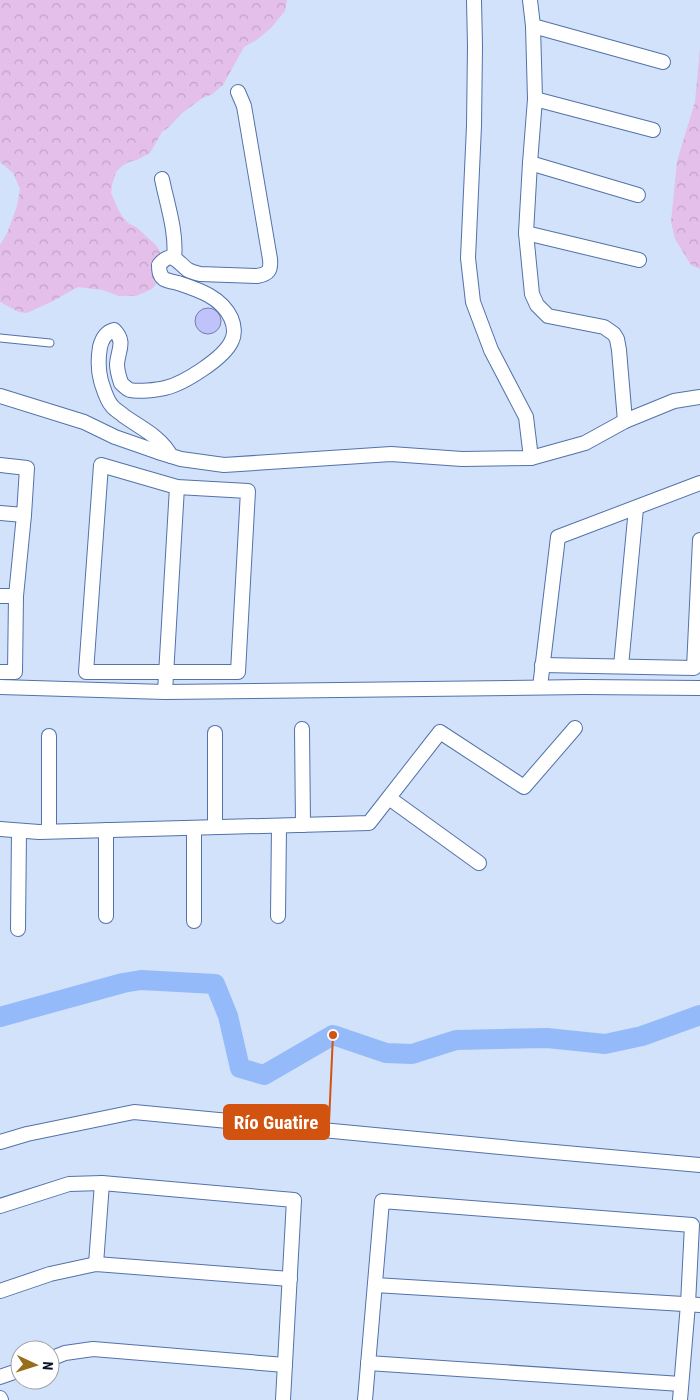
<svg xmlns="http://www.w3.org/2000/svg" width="700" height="1400" viewBox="0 0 700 1400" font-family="'Roboto Condensed',sans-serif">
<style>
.forest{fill:url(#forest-crowns)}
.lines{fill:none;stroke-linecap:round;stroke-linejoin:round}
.river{stroke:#95bafa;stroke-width:20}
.building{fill:#bfc3f9;stroke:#777ab8}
.lane-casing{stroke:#5272a9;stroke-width:9}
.street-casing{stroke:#5272a9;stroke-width:16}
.lane{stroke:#fff;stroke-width:7}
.street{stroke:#fff;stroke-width:14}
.leader{fill:none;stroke:#d2520f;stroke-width:2}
.callout-dot{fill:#d2520f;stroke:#fff;stroke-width:2}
.callout{fill:#d2520f;stroke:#d2520f;stroke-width:2}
.callout-label{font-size:19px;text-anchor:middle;font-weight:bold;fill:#fff}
</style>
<defs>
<pattern id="forest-crowns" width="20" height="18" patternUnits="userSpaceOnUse" patternTransform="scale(1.25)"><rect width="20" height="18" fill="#e3bfea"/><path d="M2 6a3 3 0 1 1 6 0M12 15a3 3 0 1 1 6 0" fill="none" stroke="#c1a3c9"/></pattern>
</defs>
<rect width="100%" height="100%" fill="#d3e2fb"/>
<g class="forest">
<path d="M0,0h287l-2,11 -14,17 -13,11 -14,8 -21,38 -12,10 -7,2 -22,16 -13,14 -7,5 -12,21 -13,7 -8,2 -7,4 -6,6 -4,13 -1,8 7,16 4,7 6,7 8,4 20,18 4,7 -3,31 -5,6 -16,7h-17l-16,-6 -25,-3 -23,13 -28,13 -8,-1 -19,-10v-57l7,-12 10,-27 3,-17 -7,-16 -13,-11z"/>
<path d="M700,48v221l-9,-4 -16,-26 -4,-17 6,-61 18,-59z"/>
</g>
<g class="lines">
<path class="river" d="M0,1017l123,-34 18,-3 74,4 13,32 12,52 24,7 69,-40 53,18 26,1 44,-14 91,-2 58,6 37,-8 58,-21"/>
</g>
<circle class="building" cx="208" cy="321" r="13"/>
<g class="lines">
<g class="lane-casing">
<path id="lane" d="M0,338l50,5"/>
</g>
<g class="street-casing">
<g id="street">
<path d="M474,0l1,46 -1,80 -6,132 5,44 18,48 35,67 5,41"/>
<path d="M530,0l3,26 2,73 -5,64 -4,70 6,61 5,11 11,11 56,11 10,7 3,5 2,11 6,71"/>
<path d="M533,26l130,36"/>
<path d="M535,99l118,31"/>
<path d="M530,163l108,32"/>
<path d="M162,179c5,25 15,54 12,79"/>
<path d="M526,233l113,27"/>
<path d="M0,396l84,26 31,15 43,15 23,7 43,6 167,-11 71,5 69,-1 54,-15 40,-22 49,-20 26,-4"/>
<path d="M171,456c-10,-19 -30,-28 -47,-40 -3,-3 -9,-6 -12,-10 -6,-7 -8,-16 -11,-25 -3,-11 -3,-22 -1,-34 2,-8 6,-15 14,-17 12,12 4,20 3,34 0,6 2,13 4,19 3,3 6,6 9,7 8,2 27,0 35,-2 18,-4 60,-30 67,-48 3,-6 2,-15 -1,-22 -10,-21 -32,-28 -53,-35 -4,-1 -10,-2 -14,-4 -5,-4 -5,-9 -5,-14 13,-16 18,-3 29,5 4,2 8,3 12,4l57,2c12,-2 14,-6 13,-17l-26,-153 -6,-14"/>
<path d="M0,465l27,3 -3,47 -24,-2"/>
<path d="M101,465l76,22 71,4 -10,181h-152z"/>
<path d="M0,596h16l-1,76h-15"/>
<path d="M16,596l8,-81"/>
<path d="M542,665l152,3 6,-128"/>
<path d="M621,666l15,-158"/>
<path d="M0,687l165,5 419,-5 116,1"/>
<path d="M540,687l18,-150 142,-54"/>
<path d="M165,692l12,-205"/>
<path d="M302,729l1,96"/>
<path d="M389,798l90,65"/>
<path d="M215,827v-94"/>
<path d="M194,828v93"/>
<path d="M0,829l39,3 330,-9 71,-91 84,55 51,-59"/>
<path d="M106,830v86"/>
<path d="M49,831v-95"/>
<path d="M278,916l1,-90"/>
<path d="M18,929l1,-98"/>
<path d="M0,1142l27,-8 107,-22 409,39 157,14"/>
<path d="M0,1206l69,-22 33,-1 192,17 -11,200"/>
<path d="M96,1264l6,-81"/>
<path d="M375,1285l325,20"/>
<path d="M0,1291l50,-17 46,-10 194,15"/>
<path d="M50,1359l15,-6 28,-4 192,16"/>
<path d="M368,1363l313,21"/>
<path d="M0,1377l20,-7"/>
<path d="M0,1398l1,2"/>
<path d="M365,1400l17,-199 310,24 -4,79 -8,96"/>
</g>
</g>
<use href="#lane" class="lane"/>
<use href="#street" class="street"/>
</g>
<path class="leader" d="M333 1035L329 1122"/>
<circle class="callout-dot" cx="333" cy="1035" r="5"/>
<rect class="callout" x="224" y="1105" width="105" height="34" rx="5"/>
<g class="callout-label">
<text x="276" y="1129">Río Guatire</text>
</g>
<g transform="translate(35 1365) rotate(94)"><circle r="24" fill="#ffffff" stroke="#9da2ab"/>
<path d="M0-4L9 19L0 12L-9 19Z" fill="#976f1a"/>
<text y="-8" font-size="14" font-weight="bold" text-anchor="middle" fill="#0a162c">N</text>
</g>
</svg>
